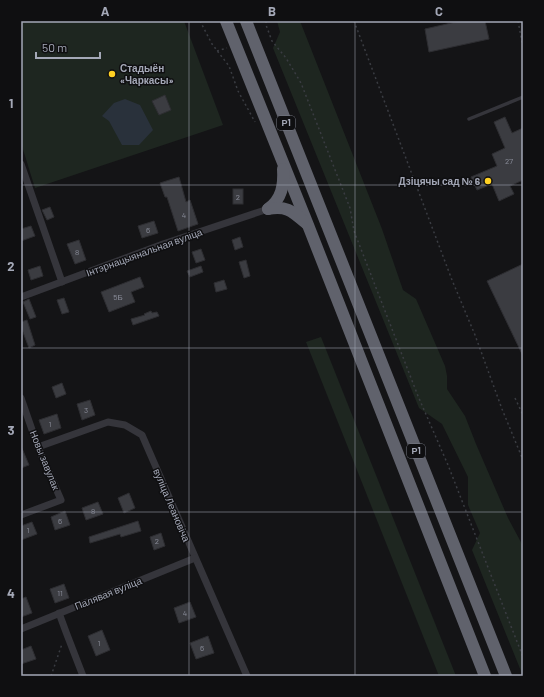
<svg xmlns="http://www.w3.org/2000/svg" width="544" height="697" viewBox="0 0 544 697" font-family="Barlow,sans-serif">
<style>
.green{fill:#1e2620}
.water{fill:#29313b}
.building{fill:#3b3c41;stroke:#2e2e32}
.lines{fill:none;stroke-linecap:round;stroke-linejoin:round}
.path{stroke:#3a3c42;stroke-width:1.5;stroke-dasharray:2 3;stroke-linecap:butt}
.lane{stroke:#35353b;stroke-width:3.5}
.street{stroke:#35353b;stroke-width:7}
.highway{stroke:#60626c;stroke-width:12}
.grid{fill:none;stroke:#a4a8b7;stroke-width:1;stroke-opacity:0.55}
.poi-dot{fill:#ffd123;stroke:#0f0f11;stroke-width:1.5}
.labels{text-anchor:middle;stroke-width:3;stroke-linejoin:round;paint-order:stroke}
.number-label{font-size:8px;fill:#8a8d9a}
.shield{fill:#0f0f11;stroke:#777a85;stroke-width:1}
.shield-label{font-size:9px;font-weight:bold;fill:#a4a8b7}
.poi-label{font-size:10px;font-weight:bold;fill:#a4a8b7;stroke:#0f0f11;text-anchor:start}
.street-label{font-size:10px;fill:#a4a8b7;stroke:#0f0f11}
.neatline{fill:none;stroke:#a4a8b7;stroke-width:1.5}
.grid-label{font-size:13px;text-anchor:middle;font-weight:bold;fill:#a4a8b7}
</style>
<rect width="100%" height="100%" fill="#141416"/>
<g class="green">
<path d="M26,21h158l39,104 -188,63 -14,-45v-120z"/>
<path d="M277,21h23l82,208 21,61 13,9 29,67 2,10v13l18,27 11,28 32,74 15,28v130l-51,-126 8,-17 -12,-28v-28l-26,-53 -23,-16 -146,-360 7,-16z"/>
<path d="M321,337l135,339h-17l-133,-334z"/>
</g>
<path class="water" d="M125,99l15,6 13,25 -14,15h-17l-13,-24 -7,-5 12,-13z"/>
<g class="building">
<path d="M460,21h25l4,18 -60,13 -4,-23z"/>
<path d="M165,95l6,15 -12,5 -7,-14z"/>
<path d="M505,117l7,16 11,-5v52l-13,6 4,8 -15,7 -7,-17 -15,6 -6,-13 26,-11 -5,-12 13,-6 -11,-26z"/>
<path d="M179,177l7,25 4,-2 8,24 -20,7 -11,-34h-2l-5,-14z"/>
<rect x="233" y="189" width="10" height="15"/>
<path d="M50,207l4,10 -7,3 -5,-10z"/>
<path d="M154,221l4,12 -16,5 -4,-12z"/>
<path d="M31,226l4,10 -14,5v-12z"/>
<path d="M240,237l3,10 -8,3 -3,-10z"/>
<path d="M79,240l7,20 -11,4 -8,-20z"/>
<path d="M201,249l4,11 -9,3 -4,-11z"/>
<path d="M246,260l4,16 -6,2 -5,-16z"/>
<path d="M523,264v92l-36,-75z"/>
<path d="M40,266l3,10 -12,4 -3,-10z"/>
<path d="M201,266l2,6 -13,5 -3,-6z"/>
<path d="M140,277l4,10 -13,5 4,10 -26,10 -8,-20z"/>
<path d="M224,280l3,9 -11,3 -2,-9z"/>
<path d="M64,298l5,14 -7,2 -5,-14z"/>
<path d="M29,299l7,18 -6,2 -7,-17z"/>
<path d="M151,311l1,2 5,-1 2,4 -26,9 -2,-6 14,-4 -1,-1z"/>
<path d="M27,320l8,25 -6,3 -8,-21v-5z"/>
<path d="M62,383l4,11 -10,4 -4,-11z"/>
<path d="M90,400l5,15 -13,5 -5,-16z"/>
<path d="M57,414l4,14 -17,6 -5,-14z"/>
<path d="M21,446l8,19 -8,3z"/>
<path d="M129,493l6,15 -11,5 -6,-15z"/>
<path d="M98,502l5,12 -17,6 -4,-12z"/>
<path d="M65,511l5,14 -15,5 -4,-13z"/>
<path d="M138,521l3,10 -20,6 -1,-3 -30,9 -1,-6z"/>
<path d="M32,522l5,12 -16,6v-14z"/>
<path d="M161,533l4,13 -11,4 -4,-13z"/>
<path d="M64,584l5,14 -14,5 -5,-14z"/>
<path d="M26,597l6,16 -11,4v-18z"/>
<path d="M190,602l6,15 -17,6 -5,-15z"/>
<path d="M102,630l8,20 -14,6 -8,-20z"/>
<path d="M208,636l6,17 -18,6 -6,-16z"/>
<path d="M31,646l5,13 -15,5v-14z"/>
</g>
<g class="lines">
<g class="path">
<path d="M200,21l12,23 17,22 9,25 17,31"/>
<path d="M266,21v4l6,16 14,17 15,25 49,125 4,23 64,165 30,69 75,192"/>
<path d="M354,21l98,259 23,55 27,74 21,51"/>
<path d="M518,21l5,26"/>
<path d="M217,51l10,-3"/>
<path d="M515,398l8,17"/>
<path d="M51,676l11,-32"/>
</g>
<path class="lane" d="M469,119l54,-22"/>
<g class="street">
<path d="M21,164l41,118"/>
<path d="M21,297l142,-53 105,-35"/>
<path d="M21,398l17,49 23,53 -40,15"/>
<path d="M38,447l70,-25 17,3 17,10 105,241"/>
<path d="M59,613l7,19 17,44"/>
<path d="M21,629l174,-71"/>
</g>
<g class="highway">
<path d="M226,21l82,204 177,451"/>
<path d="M246,21l260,655"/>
<path d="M268,209c14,-10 16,-24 15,-40"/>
<path d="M268,209c19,-4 25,3 39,15"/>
</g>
</g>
<path class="grid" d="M189,21v655M355,21v655M21,185h502M21,348h502M21,512h502"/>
<g class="poi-dot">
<circle cx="112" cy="74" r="4"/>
<circle cx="488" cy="181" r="4"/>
</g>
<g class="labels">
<g class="number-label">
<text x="509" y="164">27</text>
<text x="238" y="200">2</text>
<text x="184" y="218">4</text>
<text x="148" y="233">6</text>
<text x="77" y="255">8</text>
<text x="118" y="300">5Б</text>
<text x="86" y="413">3</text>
<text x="50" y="427">1</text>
<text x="93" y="514">8</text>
<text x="60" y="524">6</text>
<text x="28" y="533">1</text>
<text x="157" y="544">2</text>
<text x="60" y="596">11</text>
<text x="185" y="616">4</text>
<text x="99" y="646">1</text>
<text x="202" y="651">6</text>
</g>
<g class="shield">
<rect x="277" y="116" width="18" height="14" rx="3"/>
<rect x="407" y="444" width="18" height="14" rx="3"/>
</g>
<g class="shield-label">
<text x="286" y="126">Р1</text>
<text x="416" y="454">Р1</text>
</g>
<g class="poi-label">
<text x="120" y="72">Стадыён<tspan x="120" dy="12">«Чаркасы»</tspan></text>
<text x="480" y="185" text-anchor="end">Дзіцячы сад № 6</text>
</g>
<g class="street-label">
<text transform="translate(144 252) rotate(-20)" y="4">Інтэрнацыянальная вуліца</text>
<text transform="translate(45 460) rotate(68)" y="4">Новы завулак</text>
<text transform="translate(172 505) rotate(67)" y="4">вуліца Леановіча</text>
<text transform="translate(108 593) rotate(-22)" y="4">Палявая вуліца</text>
</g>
</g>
<rect width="544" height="697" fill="none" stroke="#0f0f11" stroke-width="44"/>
<path d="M36 52v6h64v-6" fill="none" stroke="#a4a8b7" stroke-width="2"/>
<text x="42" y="52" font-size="12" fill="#a4a8b7" stroke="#0f0f11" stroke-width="3" paint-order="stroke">50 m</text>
<rect x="22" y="22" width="500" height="653" class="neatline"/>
<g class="grid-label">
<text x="105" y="16">A</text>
<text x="272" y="16">B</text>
<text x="439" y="16">C</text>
<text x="11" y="108">1</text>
<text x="11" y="271">2</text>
<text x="11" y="435">3</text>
<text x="11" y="598">4</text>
</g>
</svg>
